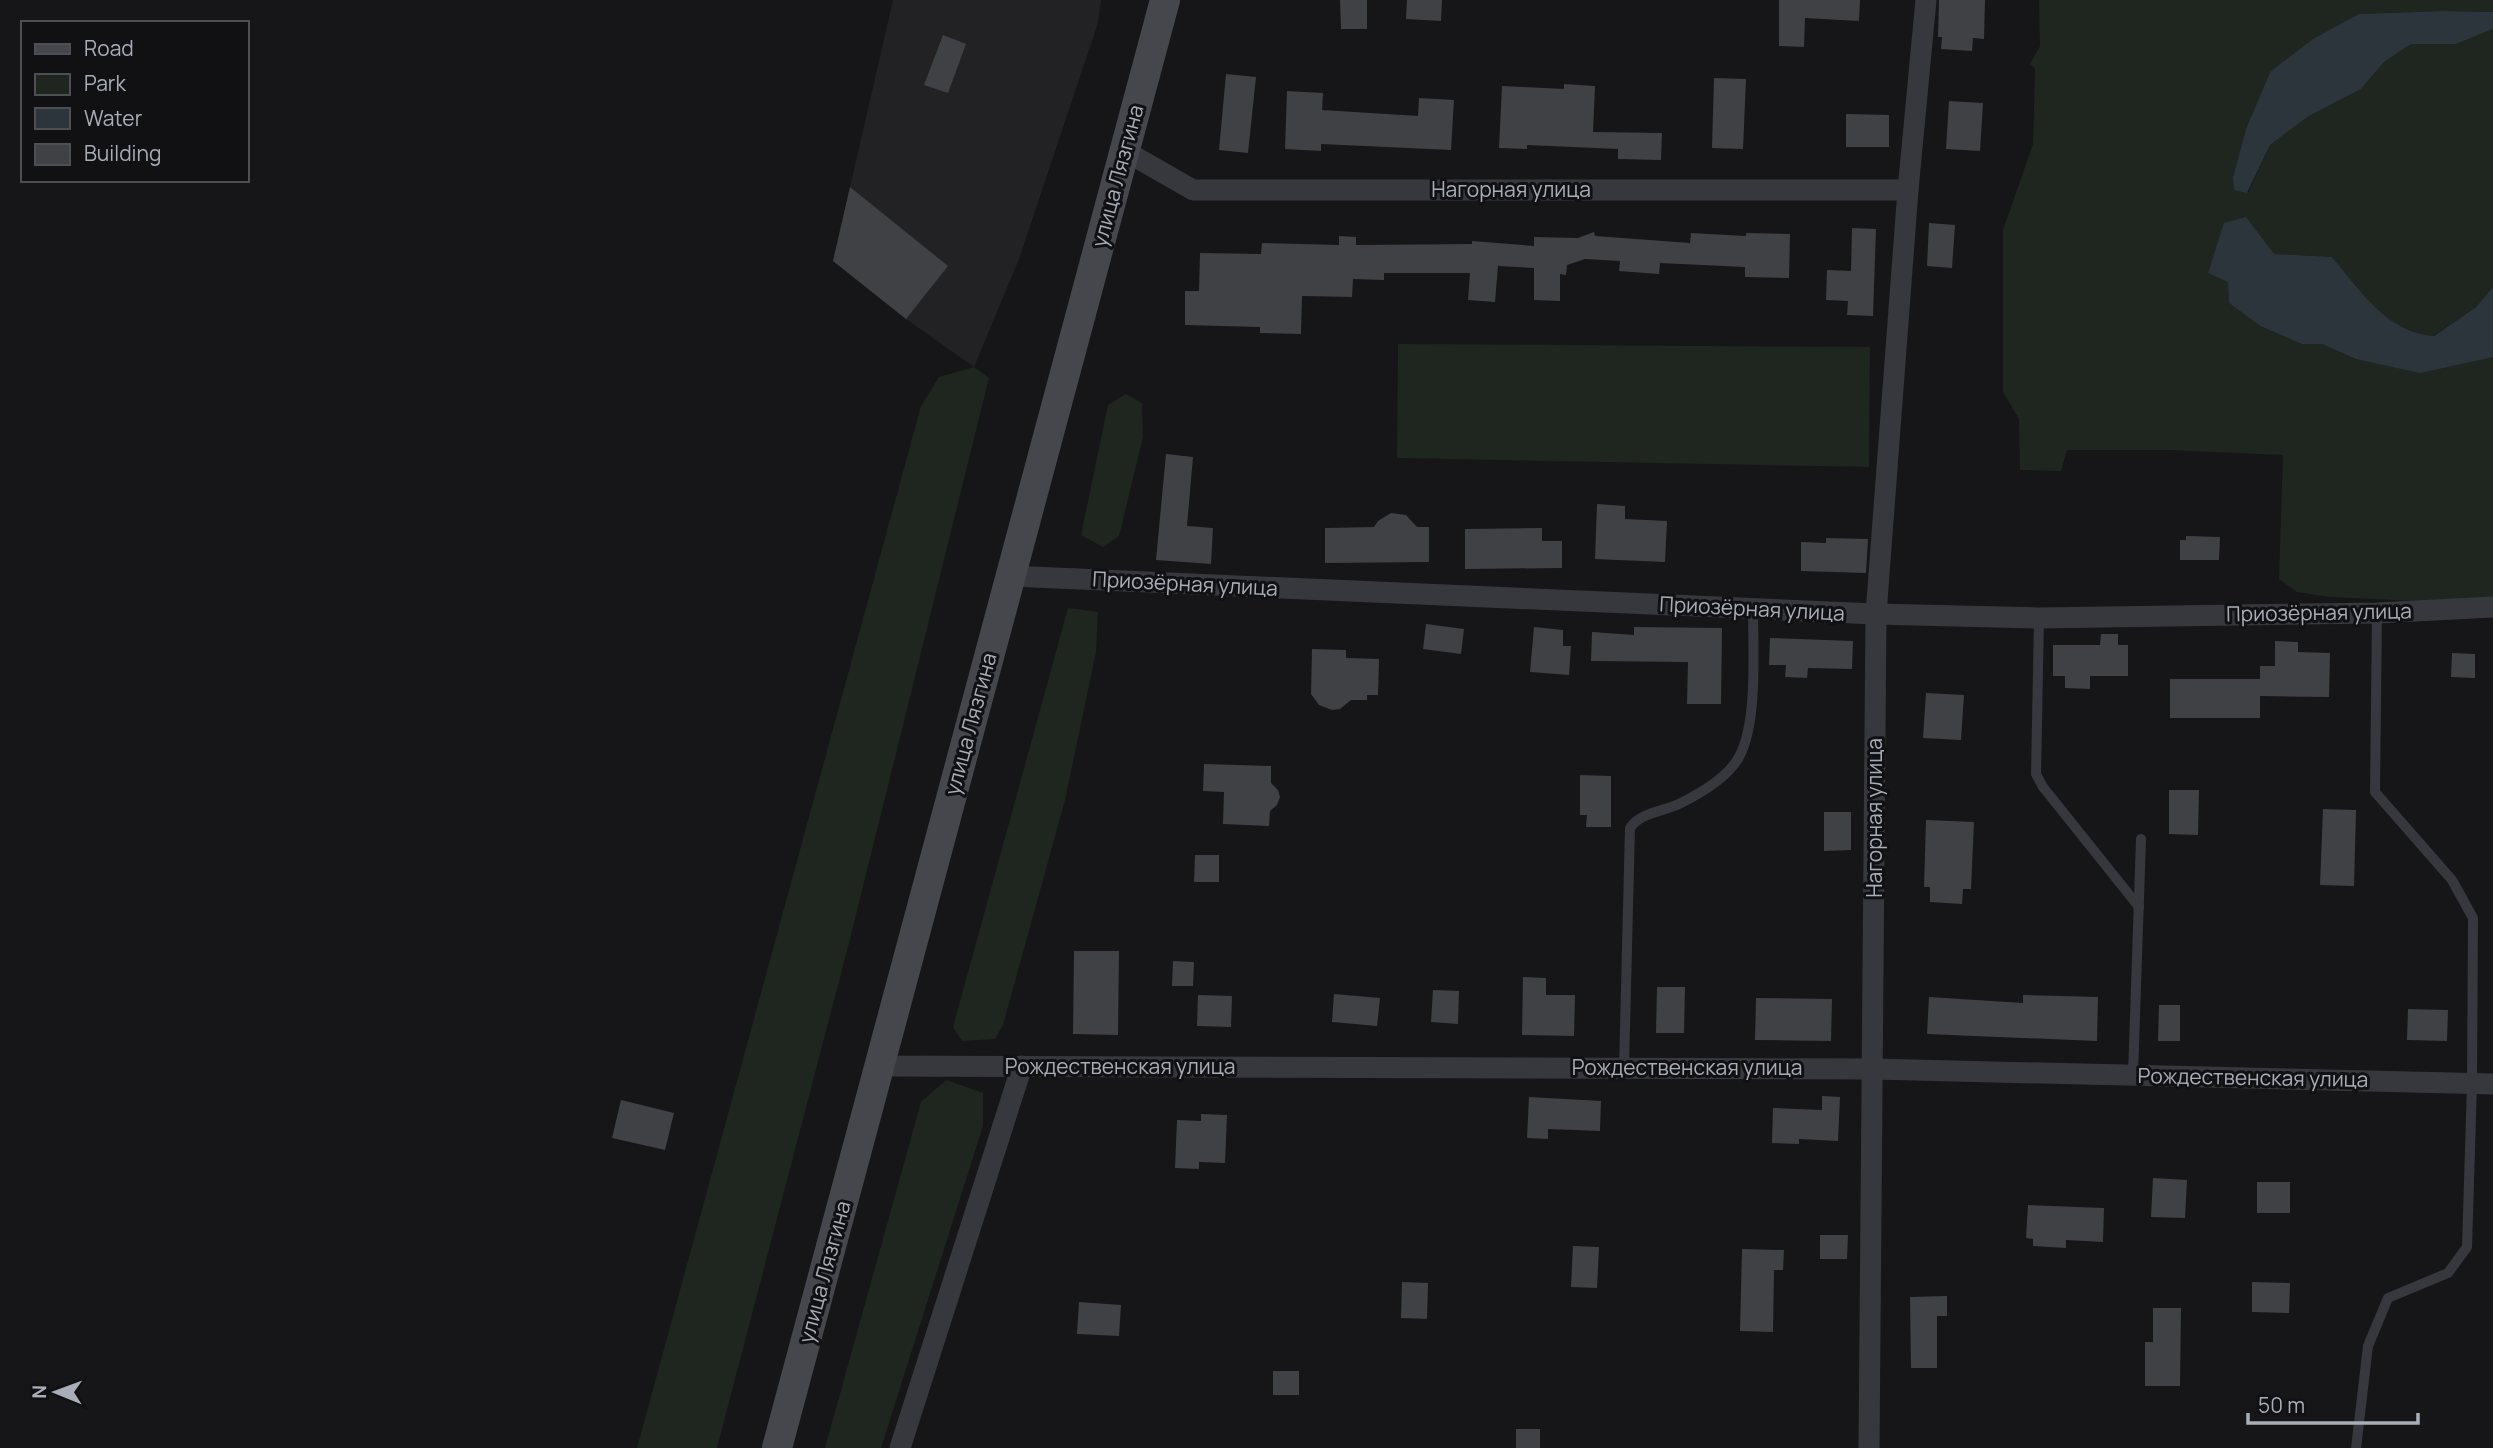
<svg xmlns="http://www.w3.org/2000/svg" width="2493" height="1448" viewBox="0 0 2493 1448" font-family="Manrope,sans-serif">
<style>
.built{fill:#222225}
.green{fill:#1e261f}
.water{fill:#2c353c}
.building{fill:#404145}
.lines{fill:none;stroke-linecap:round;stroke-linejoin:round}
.lane{stroke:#37383d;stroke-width:10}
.street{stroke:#37383d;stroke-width:21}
.secondary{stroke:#45474d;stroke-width:30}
.labels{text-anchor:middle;stroke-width:6;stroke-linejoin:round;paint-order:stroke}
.street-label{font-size:21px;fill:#a8adb8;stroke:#111113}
</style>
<rect width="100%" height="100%" fill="#161618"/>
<path class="built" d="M893,0h208l-3,23 -79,236 -45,108 -68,-48 -73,-58z"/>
<g class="green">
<path d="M2039,0h454v12l-50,-1 -84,3 -89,58 -24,57 -13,48 15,16 22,-48 39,-29 52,-27 23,-27 27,-18h45l37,-15v258l-17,20 -43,29c-47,-4 -72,-45 -101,-79l-58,-3 -46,28 1,21 31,23 42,18h20l34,15 137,-2v242l-33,4 -130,-6 -33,-5 -18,-13 4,-124 -115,-5h-101l-6,21 -41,-1 -1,-51 -16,-27v-162l30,-86 2,-76 -5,-4 10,-18z"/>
<path d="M1398,344l472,3 -1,120 -472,-9z"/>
<path d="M974,367l15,11 -140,565 -132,505h-80l284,-1042 18,-29z"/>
<path d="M1126,394l16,9 1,34 -24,99 -16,11 -22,-12 27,-130z"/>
<path d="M1068,608l30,4 -2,40 -31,148 -62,225 -8,14 -33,2 -9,-14z"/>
<path d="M946,1080l37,13v33l-102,322h-56l96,-346z"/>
</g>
<g class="water">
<path d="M2443,11l50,1v17l-37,15h-45l-27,18 -23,27 -52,27 -39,29 -23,48 -13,-3 -1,-13 13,-48 24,-57 43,-33 46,-25z"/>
<path d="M2246,217l28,37 58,3c28,33 55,76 102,79l42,-29 17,-20v70l-73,16 -64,-14 -34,-15h-20l-42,-18 -31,-23 -1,-21 -20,-9 16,-50z"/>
</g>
<g class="building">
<path d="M1340,0h27v29h-26z"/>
<path d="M1407,0h35l-1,21 -35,-2z"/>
<path d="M1779,0h81l-1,21 -54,-3 -1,29 -25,-1z"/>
<path d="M1939,0h46l-1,39 -11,-1 -1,13 -31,-2 1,-12h-4z"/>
<path d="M943,35l23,9 -18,49 -24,-8z"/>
<path d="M1226,74l30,3 -8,76 -29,-3z"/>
<path d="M1714,78l32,1 -3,70 -31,-1z"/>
<path d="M1564,84l31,2 -2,46 69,1 -1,27 -43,-1v-10l-91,-4v4l-28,-1 3,-62 62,3z"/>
<path d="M1287,91l36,2 -1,17 96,6 1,-18 35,2 -3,50 -130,-6v7l-36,-2z"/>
<path d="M1949,101l34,2 -3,48 -34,-2z"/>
<path d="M1846,114l43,1v32h-43z"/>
<path d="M850,187l98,79 -42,53 -73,-58z"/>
<path d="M1929,223l26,2 -3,43 -25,-2z"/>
<path d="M1852,228l24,1 -3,87 -26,-1 1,-14 -22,-1 1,-30 24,1z"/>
<path d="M1594,232l1,4 95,7 1,-10 55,3v-3l44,1 -1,44 -44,-1v-10l-85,-4 -1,11 -40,-3 1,-10 -35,-2 -18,6 -1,10 -6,-1v27l-26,-1v-32l-36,-2 -3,36 -27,-2 2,-27h-86v7l-31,-1 -1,18 -50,-1 -1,38 -41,-1v-6l-75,-2v-34h14l1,-38 61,1 1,-11 77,2v-9l17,1v8l116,-1v-3l62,5v-9l44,1z"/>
<path d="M1166,454l27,3 -6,69 26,2 -2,36 -55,-4z"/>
<path d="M1597,504l28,2v13l42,2 -2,41 -70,-3z"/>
<path d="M1391,513l15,2 11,12h12v35l-104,1v-35l49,-1 4,-6z"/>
<path d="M1542,528v13h20v27l-97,1v-40z"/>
<path d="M2186,536l34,1 -1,23h-39v-20h6z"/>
<path d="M1826,538l42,1 -2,34 -65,-2v-29l25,1z"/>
<path d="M1426,624l38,5 -3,25 -38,-5z"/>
<path d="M1534,627l29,3v16h8l-2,29 -39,-3z"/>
<path d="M1634,627l88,1 -1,76h-34l1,-42 -97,-1 1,-29 42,3z"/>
<path d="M2101,634h17v11h10v31h-38v13l-25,-1v-12h-12v-31h47z"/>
<path d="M1770,638l83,3 -1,28 -44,-1 -1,10 -22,-1 1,-12h-17z"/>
<path d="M2275,641l23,1v10l32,1 -1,44 -69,-1v22h-90v-39h90v-13h15z"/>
<path d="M1312,649l34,1v8l33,1 -1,36h-11v5h-16l-11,9 -8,1 -13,-5 -8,-11z"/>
<path d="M2452,653l23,1v24l-24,-1z"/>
<path d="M1926,693l38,2 -3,45 -38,-2z"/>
<path d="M1204,764l67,2v17l7,7 2,7 -3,8 -7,6 -1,15 -46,-2 1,-32 -21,-1z"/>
<path d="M1580,775l31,1v51h-25l1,-12h-7z"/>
<path d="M2169,790h30l-1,45 -29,-1z"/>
<path d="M2323,809l33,1 -2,76 -34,-1z"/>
<path d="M1824,812h27v38l-27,1z"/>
<path d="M1926,820l48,2 -3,67h-8l-1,15 -32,-2v-15h-6z"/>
<path d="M1195,855h24v27h-25z"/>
<path d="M1074,951h45l-1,84 -45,-1z"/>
<path d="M1173,961l21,1 -1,24h-21z"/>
<path d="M1523,977l23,1v17h29l-1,41 -52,-1z"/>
<path d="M1657,987h28l-1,46h-28z"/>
<path d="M1433,990l26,1 -1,33 -27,-2z"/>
<path d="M1334,994l46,4 -3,28 -45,-4z"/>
<path d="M1198,995l34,1 -1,31 -34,-1z"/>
<path d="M2023,995l75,2 -1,44 -170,-7 2,-37 94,6z"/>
<path d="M1756,998l76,1 -1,42 -76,-1z"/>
<path d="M2159,1005h21v36h-22z"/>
<path d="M2408,1009l40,1 -1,31 -40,-1z"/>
<path d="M1822,1096l18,1 -2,44 -39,-2v5l-27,-1 1,-35 49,2z"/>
<path d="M1529,1097l72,4 -1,30 -52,-2v10l-21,-1z"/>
<path d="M621,1100l53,13 -9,37 -53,-12z"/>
<path d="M1201,1114l26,1 -2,48 -26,-1v7l-24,-1 2,-48 24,1z"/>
<path d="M2153,1178l34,2 -2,38 -34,-1z"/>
<rect x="2257" y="1182" width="33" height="31"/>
<path d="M2028,1205l76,3 -1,34 -37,-2v8l-33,-2v-7l-7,-1z"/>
<path d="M1820,1235h28l-1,24h-27z"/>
<path d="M1573,1246l26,1 -2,41 -26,-1z"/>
<path d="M1742,1249l42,1 -1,20h-9l-1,62 -33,-1z"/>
<path d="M1402,1282l26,1 -1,36 -26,-1z"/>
<path d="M2252,1282l38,1 -1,30 -37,-1z"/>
<path d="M1947,1296v20h-10v52h-26l-1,-71z"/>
<path d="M1079,1302l42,3 -2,31 -42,-2z"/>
<path d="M2153,1308h28l-1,78h-35v-44h8z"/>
<rect x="1273" y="1371" width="26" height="24"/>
<rect x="1516" y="1429" width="24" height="19"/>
</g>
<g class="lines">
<g class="lane">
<path d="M2039,618l-3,156 7,13 96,120"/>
<path d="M1624,1068l6,-240c11,-16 33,-16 51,-25 20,-10 47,-26 58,-46 19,-34 14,-109 14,-148"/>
<path d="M2133,1075l8,-236"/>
<path d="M2356,1448l12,-102 20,-48 60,-25 19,-26 5,-163 1,-166 -21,-38 -77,-88 2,-179"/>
</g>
<g class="street">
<path d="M1125,151l68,39h715"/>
<path d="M1011,576l865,38 163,4 338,-5 116,-6"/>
<path d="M880,1066l993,3 620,15"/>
<path d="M900,1448l122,-382"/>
<path d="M1869,1448l7,-834 32,-424 18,-190"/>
</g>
<path class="secondary" d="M777,1448l388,-1448"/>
</g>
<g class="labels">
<g class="street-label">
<text transform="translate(1118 176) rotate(-75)" y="7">улица Лязгина</text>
<text x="1511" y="197">Нагорная улица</text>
<text transform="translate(1185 584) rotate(3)" y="7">Приозёрная улица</text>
<text transform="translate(1752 609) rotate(3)" y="7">Приозёрная улица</text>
<text transform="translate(2319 613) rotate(-1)" y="7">Приозёрная улица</text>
<text transform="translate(971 724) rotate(-75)" y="7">улица Лязгина</text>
<text transform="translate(1875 818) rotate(-90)" y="7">Нагорная улица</text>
<text x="1120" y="1074">Рождественская улица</text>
<text x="1687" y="1075">Рождественская улица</text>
<text transform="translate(2253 1078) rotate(1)" y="7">Рождественская улица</text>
<text transform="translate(825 1272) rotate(-75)" y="7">улица Лязгина</text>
</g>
</g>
<rect x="21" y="21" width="228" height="161" fill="#111113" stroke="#4d4f55" stroke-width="2"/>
<rect x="35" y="44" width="35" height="10" fill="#45474d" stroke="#4d4f55" stroke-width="2"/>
<text x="84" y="56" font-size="21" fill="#a8adb8">Road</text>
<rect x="35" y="74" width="35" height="21" fill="#1e261f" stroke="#4d4f55" stroke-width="2"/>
<text x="84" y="91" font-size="21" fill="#a8adb8">Park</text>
<rect x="35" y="108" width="35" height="21" fill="#2c353c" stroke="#4d4f55" stroke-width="2"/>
<text x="84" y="126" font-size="21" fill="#a8adb8">Water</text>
<rect x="35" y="144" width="35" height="21" fill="#404145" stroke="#4d4f55" stroke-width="2"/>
<text x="84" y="161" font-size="21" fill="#a8adb8">Building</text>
<g transform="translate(56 1392) rotate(271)" stroke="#111113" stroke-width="5" paint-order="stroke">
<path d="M0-5L12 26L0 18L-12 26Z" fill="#a8adb8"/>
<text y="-10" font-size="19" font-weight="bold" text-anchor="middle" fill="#a8adb8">N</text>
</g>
<path d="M2248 1413v10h170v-10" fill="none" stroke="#a8adb8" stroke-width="3.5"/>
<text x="2258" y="1413" font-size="21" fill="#a8adb8" stroke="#111113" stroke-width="5" paint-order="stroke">50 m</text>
</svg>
